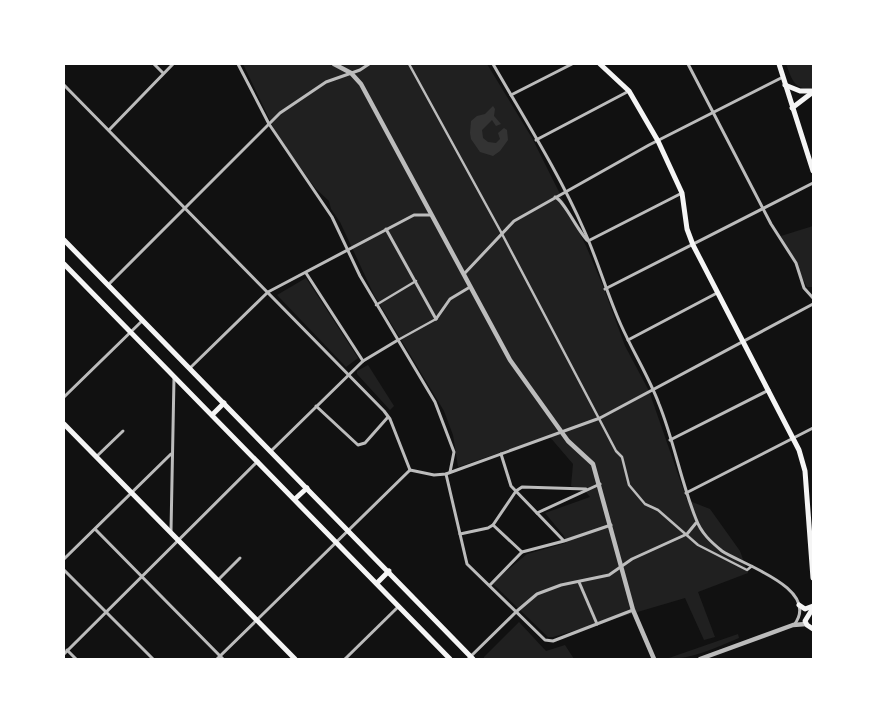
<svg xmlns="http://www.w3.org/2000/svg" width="877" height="723" viewBox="0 0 877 723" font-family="'PT Sans',sans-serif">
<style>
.green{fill:#202020}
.water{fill:#333}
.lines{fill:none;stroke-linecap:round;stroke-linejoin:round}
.pedestrian{stroke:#bcbcbc;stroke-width:2.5}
.minor{stroke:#bcbcbc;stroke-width:3}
.tertiary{stroke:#bcbcbc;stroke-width:4.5}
.secondary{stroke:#f5f5f5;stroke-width:5}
</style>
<rect width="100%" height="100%" fill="#111"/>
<g class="green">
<path d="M243,64h244l45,74 54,108 17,40 22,60 24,45 38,109 23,9 30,42 8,22 -50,19 17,45 -11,3 -19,-42 -132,39h-5l-56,-54 35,-29 39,-11 -2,-7 -19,-23 45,-16 -5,-6 -14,-5 2,-22 -24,-28 -91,31 -5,-32 -9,-24 -70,-116 -34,-73 -9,-13 -2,-8 -13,-12 -38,-52z"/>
<path d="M786,64h27v24c-19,3 -21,-9 -27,-24z"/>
<path d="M813,226v61h-6l-26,-51z"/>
<path d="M306,278l52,80 -12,9 -69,-72z"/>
<path d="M368,365l26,41 -4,4 -33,-36v-3z"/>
<path d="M519,622l27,29 19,-6 9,14h-90v-2z"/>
<path d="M738,634l1,4c-24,10 -46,21 -73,21z"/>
</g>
<path class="water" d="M493,106l2,3 -1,7 7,8 -5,2 -4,-6 -10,10 1,8 5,4 8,1 4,-4 -2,-6 6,-5 3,2 1,10 -8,11 -7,5 -13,-4 -9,-13 -1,-6 1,-12 6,-5 8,-2z"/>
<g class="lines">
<g class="pedestrian">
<path d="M409,64l92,168 115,219 6,6 7,28 16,19 13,6 40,35 49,25 5,-4"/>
<path d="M376,305l40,-24"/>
<path d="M398,340l38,-21"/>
</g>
<g class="minor">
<path d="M154,64l9,9"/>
<path d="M238,64l31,60 63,93 28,59 75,126 19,50 -4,20"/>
<path d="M493,64c31,54 66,109 91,166 14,31 23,64 37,95 12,27 28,52 38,79 15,37 22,78 37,115 5,14 15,23 26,32 19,13 100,38 72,74"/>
<path d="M688,64l83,160 25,39 8,25 9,10"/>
<path d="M64,85l320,326 6,8 20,51"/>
<path d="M511,95l61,-31"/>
<path d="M109,130l64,-66"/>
<path d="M536,140l93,-49"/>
<path d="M555,197c9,3 23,35 33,44l94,-48"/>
<path d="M386,229l50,90"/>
<path d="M306,273l57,88"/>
<path d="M464,274l50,-53 135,-76 134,-68"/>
<path d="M108,285l172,-172 46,-31 34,-12 9,-6"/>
<path d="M605,289l208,-106"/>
<path d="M436,319l14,-20 20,-12"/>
<path d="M628,340l89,-47"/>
<path d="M190,368l78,-76 146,-77h16"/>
<path d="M64,397l78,-76"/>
<path d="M316,406l42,39 7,-2 23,-26"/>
<path d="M670,440l99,-50"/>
<path d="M271,451l92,-90 35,-21"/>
<path d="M501,454l10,32 52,54"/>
<path d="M96,457l27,-26"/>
<path d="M410,470l24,5 12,-1 154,-56 213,-114"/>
<path d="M446,474l21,90 78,76 8,1 80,-31"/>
<path d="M686,493l127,-65"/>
<path d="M537,513l63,-29"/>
<path d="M493,525l29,27"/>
<path d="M95,529l128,130"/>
<path d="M171,531l3,-153"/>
<path d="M460,534l28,-6 5,-3 23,-34 6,-4 64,2"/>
<path d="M64,559l107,-105"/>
<path d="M64,570l89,89"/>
<path d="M218,580l22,-22"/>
<path d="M579,582l18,42"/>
<path d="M490,585l32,-33 42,-11 47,-16"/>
<path d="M67,650l9,9"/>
<path d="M64,654l194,-193"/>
<path d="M217,659l193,-189"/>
<path d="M345,659l54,-53"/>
<path d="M468,659l49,-48 20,-17 24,-9 48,-10 23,-16 55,-25 9,-11"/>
</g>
<g class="tertiary">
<path d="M334,64l17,9 10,11 149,276 58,81 25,23 40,146 21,49"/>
<path d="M700,659l93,-34 13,-1"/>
</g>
<g class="secondary">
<path d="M600,64l29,27 29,50 24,52 5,36 6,16 106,205 6,21 8,107"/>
<path d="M779,64l34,107"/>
<path d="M785,85l15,6h13"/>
<path d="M792,108l21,-16"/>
<path d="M64,240l409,419"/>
<path d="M64,264l386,395"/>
<path d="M212,415l12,-12"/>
<path d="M64,424l231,235"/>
<path d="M295,499l12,-11"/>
<path d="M377,583l12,-12"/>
<path d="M799,605l6,4 8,-3"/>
<path d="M813,608l-8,13 2,4 6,4"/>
</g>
</g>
<rect width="877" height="723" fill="none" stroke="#ffffff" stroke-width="130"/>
</svg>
